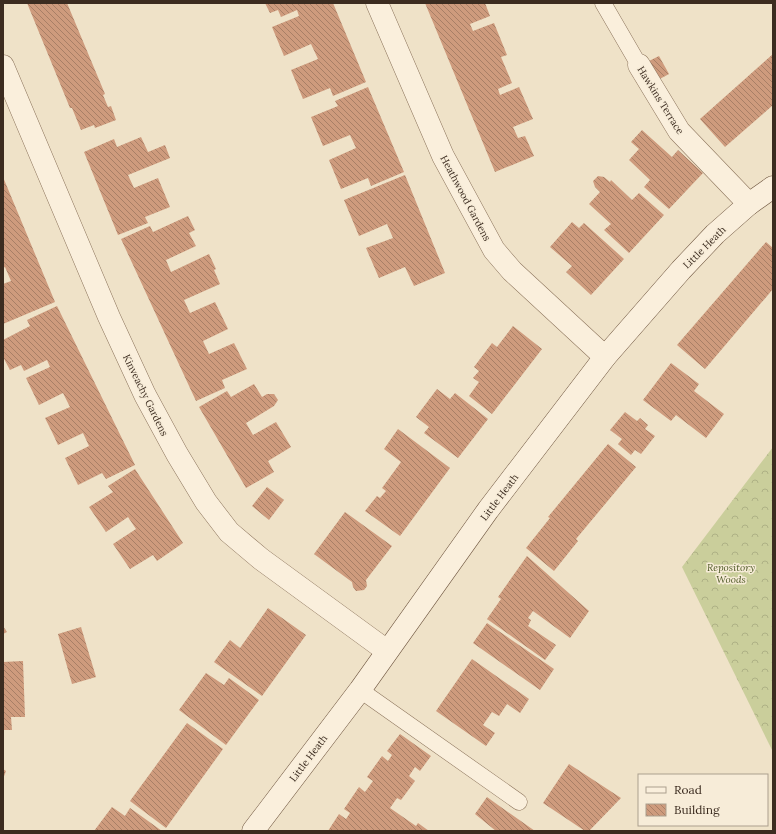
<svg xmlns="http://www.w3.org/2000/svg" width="776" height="834" viewBox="0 0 776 834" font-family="Lora,serif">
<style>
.forest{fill:url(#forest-crowns)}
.building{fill:url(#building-back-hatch)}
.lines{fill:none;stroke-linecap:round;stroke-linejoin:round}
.service-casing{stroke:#8c745c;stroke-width:17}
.minor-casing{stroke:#8c745c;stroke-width:23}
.secondary-casing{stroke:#6e553f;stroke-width:23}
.service{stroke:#faefdc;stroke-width:16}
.minor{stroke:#faefdc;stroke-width:22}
.secondary{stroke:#faefdc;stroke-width:22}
.labels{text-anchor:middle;stroke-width:3;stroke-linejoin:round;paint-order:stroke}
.street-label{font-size:10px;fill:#3c2c20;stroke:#f7ecd8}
.park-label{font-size:10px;font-style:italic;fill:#4e5926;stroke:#f7ecd8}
</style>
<defs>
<pattern id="forest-crowns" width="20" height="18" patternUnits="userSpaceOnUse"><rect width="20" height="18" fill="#cace9b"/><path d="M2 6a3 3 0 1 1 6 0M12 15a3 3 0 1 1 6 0" fill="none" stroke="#aeb185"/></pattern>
<pattern id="building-back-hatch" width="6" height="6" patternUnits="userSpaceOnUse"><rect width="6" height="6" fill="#ce9b7d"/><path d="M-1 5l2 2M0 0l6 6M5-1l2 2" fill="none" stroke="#a87f66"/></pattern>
</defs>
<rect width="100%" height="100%" fill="#efe2c8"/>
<path class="forest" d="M773,447v305l-91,-185z"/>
<g class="building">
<path d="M27,3h40l38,91 -2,1 5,12 3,-1 5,14 -21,8 -1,-3 -13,5 -9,-22h-2z"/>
<path d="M265,3h68l33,79 -33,14 -3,-8 -27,11 -12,-29 27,-11 -7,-15 -27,12 -12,-29 27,-11 -2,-6 -16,7 -3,-7 -8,3z"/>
<path d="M425,3h60l5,13 -20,8 3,7 21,-8 13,32 -6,2 11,26 -14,6 2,6 19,-8 14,32 -20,8 5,11 7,-2 9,20 -39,16z"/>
<path d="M773,54v51l-48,42 -25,-28z"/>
<path d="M659,56l10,18 -13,7 -9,-19z"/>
<path d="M368,87l36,85 -33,14 -3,-8 -27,11 -12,-29 27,-12 -6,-13 -27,11 -12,-29 27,-11 -3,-5z"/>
<path d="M642,130l30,27 6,-7 25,23 -34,36 -25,-22 6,-7 -21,-20 10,-11 -8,-7z"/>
<path d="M141,137l7,15 17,-7 5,13 -42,17 6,13 24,-10 12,29 -25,10 3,6 -30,12 -34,-83 30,-13 3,8z"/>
<path d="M405,175l40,98 -31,13 -9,-19 -26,11 -13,-30 27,-10 -6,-14 -28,12 -15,-36z"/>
<path d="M598,176l6,1 6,5 1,-2 21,20 7,-7 25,22 -35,38 -25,-23 7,-6 -22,-20 11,-12 -5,-5 -2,-6z"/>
<path d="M3,177l52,125 -52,22v-40l8,-3 -6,-14 -2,1z"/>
<path d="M188,216l7,14 -6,3 7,13 -30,14 5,12 38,-18 7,15 -2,1 6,14 -36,16 6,13 25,-11 13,27 -25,12 6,13 25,-11 13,26 -25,11 3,8 -29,13 -75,-162 29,-13 3,6z"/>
<path d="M572,222l7,6 5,-5 40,36 -33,36 -25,-23 6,-6 -22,-19z"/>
<path d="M766,242l7,6v41l-68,80 -28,-24z"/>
<path d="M57,306l78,159 -29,14 -4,-6 -24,12 -13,-27 24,-12 -6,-13 -25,12 -6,-13 -7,-14 25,-11 -7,-14 -24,12 -13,-27 24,-11 -3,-7 -23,11 -3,-6 -11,5 -7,-13v-17l27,-14 -3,-6z"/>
<path d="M513,326l29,23 -50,65 -23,-18 10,-14 -6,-4 6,-7 -5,-4 18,-24 5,4z"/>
<path d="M671,363l28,21 -5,7 30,23 -18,24 -30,-23 -5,6 -28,-21z"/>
<path d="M254,384l8,13 5,-3h7l4,6 -4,6 -28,17 7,12 23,-13 15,25 -23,14 6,11 -28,16 -47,-81 28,-16 4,6z"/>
<path d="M437,389l13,10 5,-6 33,26 -30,39 -34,-25 5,-6 -13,-10z"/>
<path d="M625,412l12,9 3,-3 8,7 -3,4 10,7 -14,18 -6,-4 -4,5 -13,-11 4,-5 -12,-9z"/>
<path d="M398,429l52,39 -50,68 -35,-25 12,-15 3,2 6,-7 -4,-3 19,-26 -17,-13z"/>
<path d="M608,444l28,23 -60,72 2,2 -24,30 -28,-23 24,-30 -2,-1z"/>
<path d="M135,469l48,74 -26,18 -4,-6 -23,14 -17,-25 23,-15 -8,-12 -22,15 -17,-25 24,-15 -5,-6z"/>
<path d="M267,487l17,13 -15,20 -17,-14z"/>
<path d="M345,512l47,34 -26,34 1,6 -3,4 -8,1 -3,-4 -1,-5 -38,-28z"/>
<path d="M527,556l62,55 -19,27 -37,-27 -5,7 3,2 -3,6 28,19 -11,15 -58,-41 14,-20 -3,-2z"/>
<path d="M268,608l38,27 -44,61 -48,-34 16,-22 10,8z"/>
<path d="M487,623l67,46 -14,21 -67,-47z"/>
<path d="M3,626l4,6 -4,2z"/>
<path d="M81,627l15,50 -24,7 -14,-50z"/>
<path d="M472,659l57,40 -9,14 -13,-9 -8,12 -7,-4 -9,13 12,8 -9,13 -50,-35z"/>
<path d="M23,661l2,56h-14l1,13h-9v-68z"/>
<path d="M206,673l18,12 5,-7 30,22 -33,45 -47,-35z"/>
<path d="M187,723l36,26 -57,79 -36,-27z"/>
<path d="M400,734l31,22 -11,15 -5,-4 -6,9 6,5 -14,19 -4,-2 -7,10 26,18 2,-3 11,8h-101l11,-17 7,5 4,-6 -6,-4 15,-22 6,5 8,-11 -6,-4 15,-21 6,5 4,-6 -5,-4z"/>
<path d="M569,764l52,34 -32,33h-4l-42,-28z"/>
<path d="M3,769l3,2 -3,8z"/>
<path d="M487,797l11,8 37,26h-39l-21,-17z"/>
<path d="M112,807l13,9 5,-8 32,23h-68z"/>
</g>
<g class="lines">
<g class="service-casing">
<g id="service">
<path d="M603,3l36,62"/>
<path d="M360,690l159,112"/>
</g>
</g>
<g class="minor-casing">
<g id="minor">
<path d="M377,3l66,153 51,94 18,21 93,86"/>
<path d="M639,65l40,66 70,73"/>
<path d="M3,66l106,251 36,78 32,59 29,48 23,30 32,27 126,92"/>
</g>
</g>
<g class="secondary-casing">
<path id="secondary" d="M253,831l107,-141 128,-180 117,-153 76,-87 34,-36 34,-30 24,-17"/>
</g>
<use href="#service" class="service"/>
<use href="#minor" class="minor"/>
<use href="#secondary" class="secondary"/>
</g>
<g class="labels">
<g class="street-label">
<text transform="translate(661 100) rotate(58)" y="4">Hawkins Terrace</text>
<text transform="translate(466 198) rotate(62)" y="4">Heathwood Gardens</text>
<text transform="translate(704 247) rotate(-45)" y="4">Little Heath</text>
<text transform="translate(146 395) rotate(64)" y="4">Kinveachy Gardens</text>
<text transform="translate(499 497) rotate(-53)" y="4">Little Heath</text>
<text transform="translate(308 758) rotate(-53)" y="4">Little Heath</text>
</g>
<g class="park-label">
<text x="731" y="571">Repository<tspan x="731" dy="12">Woods</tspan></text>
</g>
</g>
<rect width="776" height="834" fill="none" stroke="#3c2c20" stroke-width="8"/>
<rect x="638" y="774" width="130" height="52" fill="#f7ecd8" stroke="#ac9f8e"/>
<rect x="646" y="787" width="20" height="6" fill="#faefdc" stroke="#ac9f8e"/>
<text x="674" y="794" font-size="12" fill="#3c2c20">Road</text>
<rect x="646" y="804" width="20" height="12" fill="url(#building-back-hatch)" stroke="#ac9f8e"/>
<text x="674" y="814" font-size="12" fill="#3c2c20">Building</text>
</svg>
